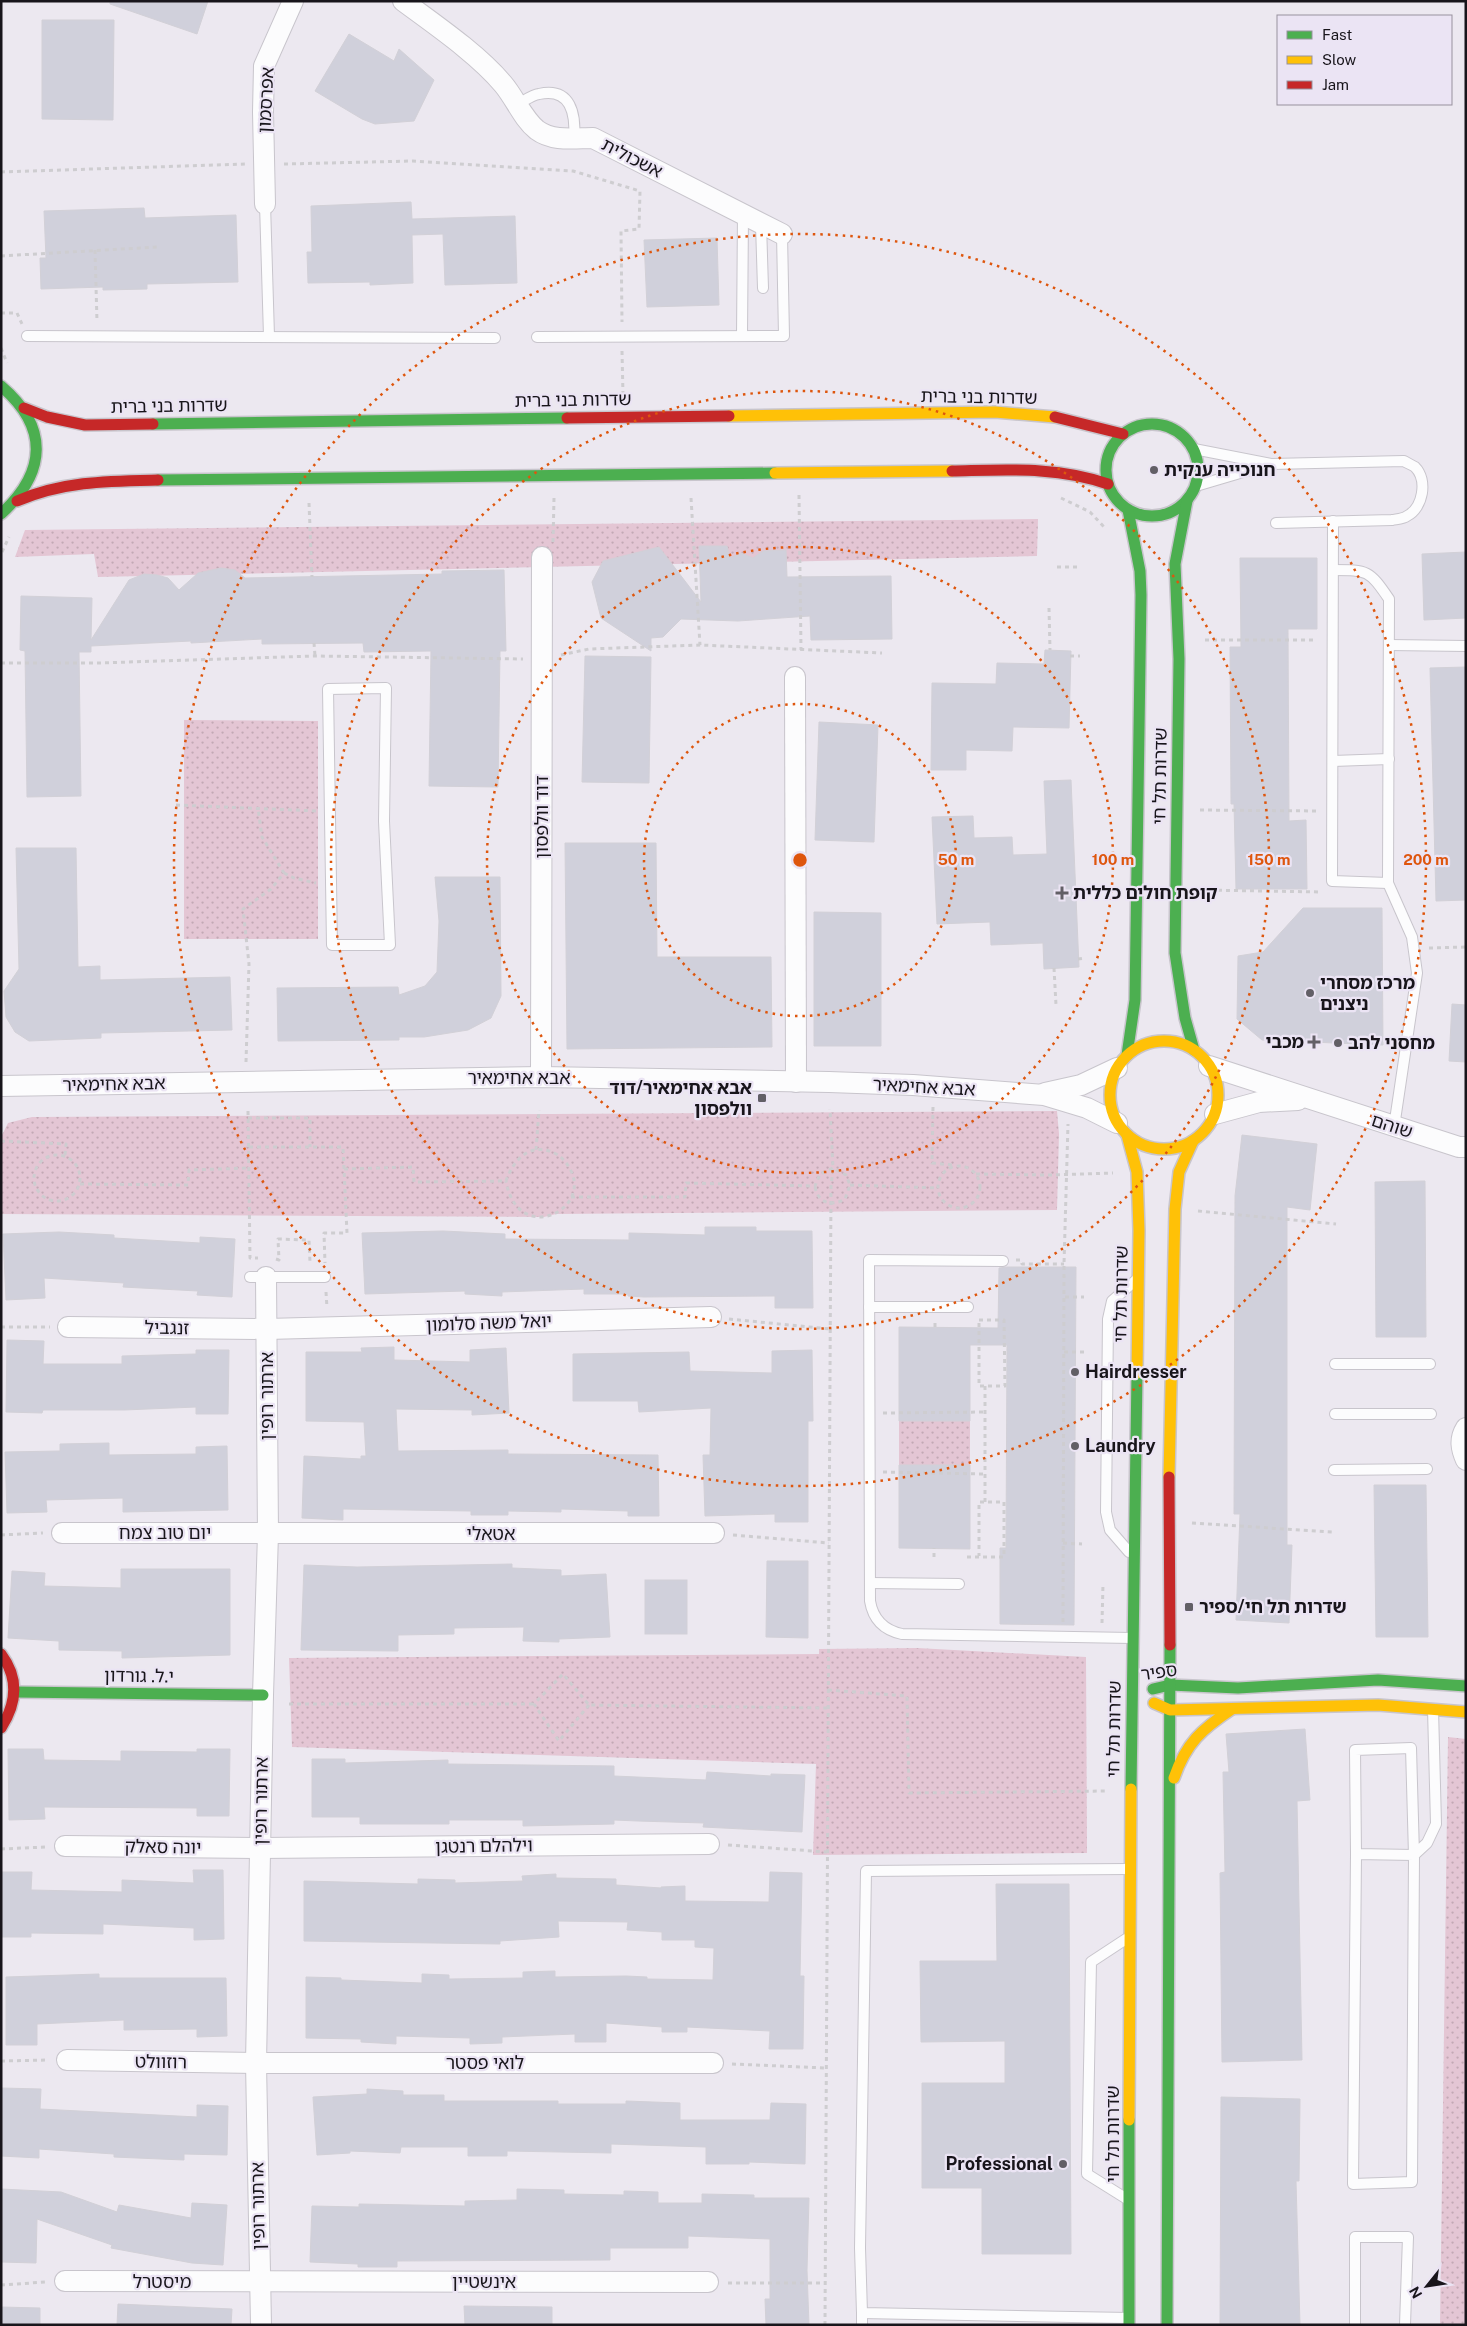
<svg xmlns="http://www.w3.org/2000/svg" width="1467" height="2326" viewBox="0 0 1467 2326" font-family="'Public Sans','Noto Sans Hebrew',sans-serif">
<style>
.park{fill:url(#park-dots)}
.building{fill:#d0d0db;stroke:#d2d0d7}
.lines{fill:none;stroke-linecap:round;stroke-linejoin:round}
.lane-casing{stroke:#c8c5cc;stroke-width:12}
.street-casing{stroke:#c8c5cc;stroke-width:22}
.fast-casing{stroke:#c8c5cc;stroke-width:14}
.slow-casing{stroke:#c8c5cc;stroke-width:14}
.jam-casing{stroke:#c8c5cc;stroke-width:14}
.path{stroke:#cecdd0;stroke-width:3;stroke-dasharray:4 4;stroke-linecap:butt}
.lane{stroke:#fcfcfd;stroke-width:10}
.street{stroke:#fcfcfd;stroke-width:20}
.fast{stroke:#4caf50;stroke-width:11}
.slow{stroke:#ffc107;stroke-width:11}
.jam{stroke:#c62828;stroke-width:11}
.ring{fill:none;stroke:#de560d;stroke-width:2.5;stroke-dasharray:2.5 5}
.poi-dot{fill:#625f66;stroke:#ebe4f4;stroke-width:2}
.labels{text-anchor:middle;stroke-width:4.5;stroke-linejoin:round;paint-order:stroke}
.street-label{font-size:18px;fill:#18151b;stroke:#ebe4f4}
.poi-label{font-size:18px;font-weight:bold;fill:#18151b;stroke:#ebe4f4;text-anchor:start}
.centre{fill:#de560d;stroke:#ebe4f4;stroke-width:2.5}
.ring-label{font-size:15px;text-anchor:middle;font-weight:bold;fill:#de560d;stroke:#ebe4f4;stroke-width:4.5;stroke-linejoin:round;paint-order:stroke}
</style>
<defs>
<pattern id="park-dots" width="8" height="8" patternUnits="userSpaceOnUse" patternTransform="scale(1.25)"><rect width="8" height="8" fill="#e4c6d4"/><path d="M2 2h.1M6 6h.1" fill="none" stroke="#c3a9b5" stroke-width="1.8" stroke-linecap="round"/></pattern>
</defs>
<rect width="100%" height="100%" fill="#ece8f0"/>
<g class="park">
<path d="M1038,519l-1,37 -939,21 -4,-23 -79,3 10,-27z"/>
<path d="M184,720l134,1v218h-134z"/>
<path d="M1057,1111l2,23 -2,76 -501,4 -12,3 -543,-3v-77l7,-14 24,-6z"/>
<rect x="899" y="1421" width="71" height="44"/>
<path d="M917,1648l169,9 1,196 -274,2 3,-91 -524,-17 -3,-89 530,-4v-5z"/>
<path d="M1448,1737l18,2v586h-26z"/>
</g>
<g class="building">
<path d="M110,1h98l-11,33 -87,-30z"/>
<path d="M42,20h72l-1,100 -71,-1z"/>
<path d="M349,34l45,27 5,-12 35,31 -20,41 -39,3 -13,-5 -47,-28z"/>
<path d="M411,202l1,17 103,-3 2,67 -72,2 -2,-51 -31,1 1,48 -43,2v-3l-62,1 -1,-31h5l-1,-46z"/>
<path d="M144,208l1,10 91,-3 2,67 -91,2v5l-44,1v-3l-62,2 -1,-31h6l-2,-47z"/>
<path d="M717,238l2,67 -72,2 -3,-67z"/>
<path d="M699,546h28l3,12 11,-5 12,5 10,-7 23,-1 1,27 104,-1 1,63 -81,1 -1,-24 -72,5 -57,-2 -18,18 -12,1v13l-50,-33 -9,-36 11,-21 56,-14 42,55z"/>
<path d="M1466,552v66l-42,2 -2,-66z"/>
<path d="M1240,558h77v71h-29l1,192 17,-1 1,69h-71l-2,-85h-3l-1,-157h11z"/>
<path d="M221,568l14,2 10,8 197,-4v-3l62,-1 2,81h-6l-2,136 -69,-1 2,-135 -67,1 -1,-9 -101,1v-5l-71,4v-2l-100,5v6h-12l2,144 -54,1 -2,-146 -5,-1 1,-54 71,2 -1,42 38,-60 15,-6 13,1 11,3 11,12 19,-17z"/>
<path d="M1045,650l26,1 -2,77 -56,-1 -1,24 -46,-1v20h-35l1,-87 64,1 1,-21 47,1z"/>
<path d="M585,656l66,1 -2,126 -67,-1z"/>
<path d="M1466,667v233l-30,1 -6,-233z"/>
<path d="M819,722l59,3 -4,117 -59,-2z"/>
<path d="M1071,780l8,187 -35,2 -1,-26 -52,2 -1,-23 -53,2 -5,-107 41,-1 1,22 38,-1 1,18 34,-1 -3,-73z"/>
<path d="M565,843h91l1,114h114l1,90 -205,2z"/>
<path d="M16,848h60l2,119 22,-1v14l130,-3 2,53 -131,3v5l-72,3 -14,-9 -9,-15 -2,-26 15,-22z"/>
<path d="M435,877h65l1,119 -10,22 -23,12 -44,7h-25v3l-121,1 -1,-53 121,-1 1,8 26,-9 12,-14 2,-51z"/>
<path d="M1303,908h79l1,137 -121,-5 -25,-21 1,-63 25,-4z"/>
<path d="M814,912l67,1v133h-67z"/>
<path d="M1452,1004l14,1v57l-17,-1z"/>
<path d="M1242,1135l75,9 -7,66 -23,-3v338h5l-3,78 -53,-3 4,-106h-6l1,-318z"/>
<path d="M1425,1181l1,156h-50l-1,-155z"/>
<path d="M705,1227h51v4h56l1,77h-38v-12l-131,1 -16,-1v-2h-44v-5l-82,3v4l-37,-2v-3l-100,3 -3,-61 81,-2 62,3v5l124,1v-7l76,2z"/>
<path d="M59,1232l55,3v3l86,5v-6l35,2 -3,58 -35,-2 1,-4 -75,-4 1,-4 -80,-5 1,20 -39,2 -3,-66z"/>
<path d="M1007,1267h69l-2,358 -74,-1v-76h6l1,-203h-37v76h-71v-94l99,1 1,-60z"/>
<path d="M7,1340l37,1 -1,23h79v-8l74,-2v-4h33l-1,64h-32v-7l-72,3h-81l-1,3 -36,-1z"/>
<path d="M394,1347v13l76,2v-12l36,-2 3,65 -37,2v-5l-76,-1 2,42 110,-1v4l150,1 1,61h-31v-5l-67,-2v3l-53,-1v4h-37v-4l-128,-2v11l-41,-2 2,-62 57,3v-3h5l-2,-34 -58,-1v-69h56l-1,-4z"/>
<path d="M812,1350l1,71h-5v101h-33v-8l-70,2 -2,-61h7l1,-47 -72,4 -1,-11h-65v-47l116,-2 1,19 82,2v-22z"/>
<path d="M109,1443v12l87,-1v-7l31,-1 1,64 -105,2v-14l-77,2 1,12 -40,1 -2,-61 55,-1v-7z"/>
<path d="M899,1465h71v84l-71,-1z"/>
<path d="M1374,1485h52l2,152h-52z"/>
<path d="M767,1561h41v77l-42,-1z"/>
<path d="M512,1564v4l49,2v6l45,-2 4,63 -51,2v3l-36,-1 1,-14 -70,1v6l-56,1v16l-97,-1 3,-85 53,2z"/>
<path d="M121,1569h109v86l-108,3v-7l-63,-1v-9l-51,-3 4,-67 33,2 -1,13 77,2z"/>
<rect x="645" y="1580" width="42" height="54"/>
<path d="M1305,1729l5,71 -13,1 5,259 -80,2 -2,-189 5,-1 -2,-100h6l-3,-38z"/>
<path d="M8,1749h35l1,11 77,1v-10l76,1v-3h33l-1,67h-32v-8l-153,-1 1,12 -36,1z"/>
<path d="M312,1759h33v4l103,-3v4l166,2v10l92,4 1,-8 64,4v-2l34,1 -3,57 -99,-5 1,-4 -66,-2 -24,-1v4l-91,2v-6h-74v4h-89v-7h-48z"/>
<path d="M193,1870h30l1,69 -30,1v-12l-91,-4v10l-72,-1v4h-30v-65h31l-1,18 91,2v-12l72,3z"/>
<path d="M770,1872l32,1 -2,103h4l-1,73h-34l1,-18 -83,-4v5h-25v-5l-56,-4v19h-31v-8l-73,3v6l-32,1v-6l-74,-2v8l-35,-2v-3l-55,-1v-61l35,1v2l81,3v-9l27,1v4l74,-1v-6l32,-1v6l71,-1 21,1v2l66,1 1,-32 -19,-1v-7h-33v-8l-35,-2 1,-8 -70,-1 1,16 -59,4v3l-196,-3v-60l114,3v-5l37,1v3l68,-2 -1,-5 34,-2v4l60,1v6l45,3v-1l24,-1v15l84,1z"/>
<path d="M996,1884h73l2,370h-89v-66h-60v-105h83v-42l-84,1 -1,-81h77z"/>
<path d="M99,1974v4h127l1,58 -30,1v-8l-73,1v-10l-87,4v21h-31v-68z"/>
<path d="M1,2088l40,1 -1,20 157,8v-12l31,1 -1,49 -43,-1v6l-70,-3v-3l-75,-5v9l-38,-2z"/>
<path d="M367,2089l36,2v4h41v6h114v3h68v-3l54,2v17h90l1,-17 35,1 -1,60 -56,-2v2h-43v-17l-95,-3v9l-104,-2v5h-39v-9h-67l-1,6 -50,-2v2l-33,2 -4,-58 54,-3z"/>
<path d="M1221,2097l79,2 -1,82h-3l4,144h-80z"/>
<path d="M1,2189l60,3 56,20 2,-7 72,13 1,-15 35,2 -4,60 -31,-2 -81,-15 1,-3 -75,-26 -1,44 -35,-1z"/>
<path d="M517,2189l47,1v4l60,1v-4l34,1v11h44v-9l52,1v3h55l-2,72 2,55h-43l-1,-26h5v-60l-82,-3v12h-78v12l-213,1v6h-39v-3l-48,-2 2,-56 47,1v-3l106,2v-5l52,-1z"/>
<path d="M118,2304l114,5 -1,16h-114z"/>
<path d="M464,2306l88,1v18h-87z"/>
<path d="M1,2307l39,1v17h-39z"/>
</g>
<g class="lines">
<g class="lane-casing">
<g id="lane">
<path d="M518,104c6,-3 14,-9 21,-10 32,-7 37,20 35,45"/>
<path d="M265,204l4,132"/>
<path d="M761,224l2,64"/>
<path d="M27,336l468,2"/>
<path d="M742,336l1,-122"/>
<path d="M537,337l247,-1 -2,-102"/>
<path d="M1194,449l77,15 133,-3c3,2 8,4 11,6 13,13 8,41 -8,49 -4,3 -10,3 -15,4l-116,3"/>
<path d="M1196,486l71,-21"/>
<path d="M1333,521l-1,360 56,2"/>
<path d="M1333,570c35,0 36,0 56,29l-1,284 24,54 5,36 -23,154"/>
<path d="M1389,645l77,1"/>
<path d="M386,688l-2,133 6,124h-58l-4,-256z"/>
<path d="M1333,761l56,-2"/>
<path d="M1003,1261l-134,-1 1,341c3,18 13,29 32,33l230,4"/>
<path d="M250,1277h75"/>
<path d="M869,1307h99"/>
<path d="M1335,1364h95"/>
<path d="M1335,1414h96"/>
<path d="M1334,1470l93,-1"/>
<path d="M1129,1552l-19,-22 -4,-18 2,-193 4,-18 24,-21"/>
<path d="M870,1583l89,1"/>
<path d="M1356,1854l-3,330 59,-2 2,-327 -3,-107 -56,2 1,104 58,1 13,-12 9,-19 -3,-115"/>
<path d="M1126,1939l-35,23 -4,212 40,25"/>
<path d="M862,2313v12"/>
<path d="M1129,2318l-267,-5 -2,-65 6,-377 263,-2"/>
<path d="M1355,2325v-88h53l-3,88"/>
</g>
</g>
<g class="street-casing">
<g id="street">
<path d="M403,1c31,23 75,53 100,83 12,14 20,35 34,46 16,12 38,8 56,8l189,96"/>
<path d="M265,204l-2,-92 1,-46 29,-65"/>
<path d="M795,677l1,405"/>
<path d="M1209,1066l250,81h7"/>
<path d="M541,1077l1,-520"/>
<path d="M1,1086l540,-9 288,5 84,3 131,10 43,13 30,15"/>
<path d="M1045,1093l36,-8 36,-17"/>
<path d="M1215,1114l44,-12 39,-2"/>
<path d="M68,1327l199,2 444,-12"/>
<path d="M1466,1428c-7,11 -5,21 0,32"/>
<path d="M62,1533h652"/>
<path d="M65,1846l195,2 449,-4"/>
<path d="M67,2060l189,3h457"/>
<path d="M65,2281l643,1"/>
<path d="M261,2325l-5,-262 7,-368 5,-161 -2,-257"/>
</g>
</g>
<g class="fast-casing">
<g id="fast">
<path d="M1,386c48,41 46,86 0,128"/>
<circle cx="1152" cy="470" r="46"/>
<path d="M153,424l414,-6"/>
<path d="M158,480l617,-7"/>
<path d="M1187,501l-12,63 4,95 -4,294 10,65 9,32"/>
<path d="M1127,1055l8,-55 6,-405 -1,-24 -12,-61"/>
<path d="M1153,1689l17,-4 68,3 140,-8 88,6"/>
<path d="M15,1692l248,3"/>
<path d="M1131,1789l6,-416"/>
<path d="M1129,2325v-205"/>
<path d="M1167,2325l3,-680"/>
</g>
</g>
<g class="slow-casing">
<g id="slow">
<path d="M729,416l266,-4 60,5"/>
<path d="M775,473l177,-2"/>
<circle cx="1164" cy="1095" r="54"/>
<path d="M1127,1135l10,37 2,59 -2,142"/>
<path d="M1169,1477l6,-268 4,-37 14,-31"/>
<path d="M1154,1703l16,7 208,-5 88,7"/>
<path d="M1174,1778c12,-35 28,-49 58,-69"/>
<path d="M1129,2120l2,-331"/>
</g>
</g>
<g class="jam-casing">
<g id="jam">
<path d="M24,408l23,9 38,8 68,-1"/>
<path d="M1055,417l68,17"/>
<path d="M567,418l162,-2"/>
<path d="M952,471c53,-1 105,-5 156,13"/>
<path d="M17,501c46,-20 92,-20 141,-21"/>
<path d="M1169,1477l1,168"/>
<path d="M1,1654c18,24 16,49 0,74"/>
</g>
</g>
<g class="path">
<path d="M284,164l129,-3 160,10 67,20 -1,38 -18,2 1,91"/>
<path d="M1,172l244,-8"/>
<path d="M95,250l2,72"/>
<path d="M1,256l156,-9"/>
<path d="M1,313h16l5,11"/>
<path d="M1,348l6,15"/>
<path d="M622,351l1,44"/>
<path d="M799,495l2,155"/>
<path d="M691,498l9,147"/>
<path d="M1061,498l29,14 16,17"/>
<path d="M309,503l3,74"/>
<path d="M553,542l1,-44"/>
<path d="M2,552l7,-15"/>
<path d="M1057,567h22"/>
<path d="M1049,608l1,42"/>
<path d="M1205,640h112"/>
<path d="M314,643l1,13"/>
<path d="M561,655l28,-6 111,-4 182,8"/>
<path d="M1070,656h10"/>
<path d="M1,663h97l217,-7 208,3"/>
<path d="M176,805l141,6"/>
<path d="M1200,810l119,1"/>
<path d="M284,873l10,5 22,5"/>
<path d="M1202,890l120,2"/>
<path d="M1429,948l37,-1"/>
<path d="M1078,959l7,-1"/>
<path d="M1054,968l2,37"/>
<path d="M246,1062l3,-98 -6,-55 28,-20 13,-16 -22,-36 -4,-29"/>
<path d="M933,1107l-1,56 21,2"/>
<path d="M248,1111l2,147h8"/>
<path d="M248,1118h62v29"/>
<path d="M1,1141l65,3 -1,11"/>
<path d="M249,1147h94l4,86h-23l1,30"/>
<path d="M536,1150l3,-40"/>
<circle cx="57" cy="1178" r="23"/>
<circle cx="959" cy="1187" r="21"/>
<path d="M344,1169l69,-2 1,15 92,-1c8,-23 26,-41 52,-26 6,4 11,11 14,18 16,40 -55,71 -66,8"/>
<path d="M976,1174l72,1 65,-2"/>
<path d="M80,1184l108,1 1,-15 60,-2"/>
<path d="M850,1185l88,3"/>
<path d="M571,1197h114l1,-14 129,3 5,-12 13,-6 13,7 4,10 -5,14c-13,8 -28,4 -30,-13"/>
<path d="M1198,1211l138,13"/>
<path d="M276,1259l3,1 -1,-21 31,1 1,22h2"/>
<path d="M1016,1260h5l1,4h42"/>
<path d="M326,1292l1,16"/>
<path d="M1065,1297h19"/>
<path d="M729,1319l101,10"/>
<path d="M979,1320h25l1,66h-26z"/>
<path d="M1,1327h49"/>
<path d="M935,1327v-7"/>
<path d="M1064,1352h20"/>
<path d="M985,1386v116"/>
<path d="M883,1413l102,-1"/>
<path d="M883,1472l102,2"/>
<path d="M1192,1523l140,9"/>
<path d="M1,1535l42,-2"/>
<path d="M733,1535l96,8"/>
<path d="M1063,1543l19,1"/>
<path d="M934,1557v-9"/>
<path d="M967,1557h37v-55h-25v54"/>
<path d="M1063,1622l1,-358 4,-140"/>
<path d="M1102,1623l1,-39"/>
<path d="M828,1690l79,6 2,97 198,-2"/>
<path d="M289,1704h245"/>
<path d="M589,1705l-30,36 -25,-37 29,-30 26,31 239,3"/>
<path d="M728,1845l99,7"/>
<path d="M1,1849l45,-2"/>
<path d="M1,2061l47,-1"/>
<path d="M732,2064l94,4"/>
<path d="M728,2283h97"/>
<path d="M1,2285l45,-3"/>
<path d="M825,2325l6,-1138 2,-19 -3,-59"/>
</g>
<use href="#lane" class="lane"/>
<use href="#street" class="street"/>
<use href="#fast" class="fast"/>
<use href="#slow" class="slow"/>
<use href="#jam" class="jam"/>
</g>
<g class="ring">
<circle cx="800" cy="860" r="156"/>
<circle cx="800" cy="860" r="313"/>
<circle cx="800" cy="860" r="469"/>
<circle cx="800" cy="860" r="626"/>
</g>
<g class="poi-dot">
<circle cx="1154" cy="470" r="5"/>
<path d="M1059.5 885.5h5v5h5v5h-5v5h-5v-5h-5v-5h5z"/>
<circle cx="1310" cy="993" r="5"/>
<path d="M1311.5 1034.5h5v5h5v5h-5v5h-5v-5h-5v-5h5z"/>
<circle cx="1338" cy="1043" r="5"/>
<rect x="757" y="1093" width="10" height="10" rx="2.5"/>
<circle cx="1075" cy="1372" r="5"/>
<circle cx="1075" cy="1446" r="5"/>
<rect x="1184" y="1602" width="10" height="10" rx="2.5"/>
<circle cx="1063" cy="2164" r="5"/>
</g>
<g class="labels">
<g class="street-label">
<text transform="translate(266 100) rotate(-87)" y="6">אפרסמון</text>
<text transform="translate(632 158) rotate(27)" y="6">אשכולית</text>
<text transform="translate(979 397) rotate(1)" y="6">שדרות בני ברית</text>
<text transform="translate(573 400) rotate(-1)" y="6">שדרות בני ברית</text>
<text transform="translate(169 406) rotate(-1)" y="6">שדרות בני ברית</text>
<text transform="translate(1160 776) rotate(-89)" y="6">שדרות תל חי</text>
<text transform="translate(542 817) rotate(-90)" y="6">דוד וולפסון</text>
<text x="519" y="1084">אבא אחימאיר</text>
<text transform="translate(114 1084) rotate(-1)" y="6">אבא אחימאיר</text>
<text transform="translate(924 1087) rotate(3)" y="6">אבא אחימאיר</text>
<text transform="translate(1392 1126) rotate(18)" y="6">שוהם</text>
<text transform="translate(1121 1294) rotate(-89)" y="6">שדרות תל חי</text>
<text transform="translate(489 1323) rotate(-2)" y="6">יואל משה סלומון</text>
<text transform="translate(167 1328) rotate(1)" y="6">זנגביל</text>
<text transform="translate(267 1396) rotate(-90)" y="6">ארתור רופין</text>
<text x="165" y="1539">יום טוב צמח</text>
<text x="491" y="1540">אטאלי</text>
<text transform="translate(1159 1672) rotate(-8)" y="6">ספיר</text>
<text transform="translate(139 1676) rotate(1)" y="6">י.ל. גורדון</text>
<text transform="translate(1114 1729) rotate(-89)" y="6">שדרות תל חי</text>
<text transform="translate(261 1801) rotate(-89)" y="6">ארתור רופין</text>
<text transform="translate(484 1846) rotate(-1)" y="6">וילהלם רנטגן</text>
<text transform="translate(163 1847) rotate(1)" y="6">יונה סאלק</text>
<text transform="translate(161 2062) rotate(1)" y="6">רוזוולט</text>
<text x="485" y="2069">לואי פסטר</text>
<text transform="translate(1113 2134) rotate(-90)" y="6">שדרות תל חי</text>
<text transform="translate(258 2206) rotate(-91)" y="6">ארתור רופין</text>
<text x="162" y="2288">מיסטרל</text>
<text x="484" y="2288">אינשטיין</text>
</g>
<g class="poi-label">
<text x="1164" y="476">חנוכייה ענקית</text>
<text x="1073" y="899">קופת חולים כללית</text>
<text x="1320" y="989">מרכז מסחרי<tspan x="1320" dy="21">ניצנים</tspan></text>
<text x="1304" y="1048" text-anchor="end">מכבי</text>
<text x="1348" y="1049">מחסני להב</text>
<text x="752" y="1094" text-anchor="end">אבא אחימאיר/דוד<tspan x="752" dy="21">וולפסון</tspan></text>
<text x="1085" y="1378">Hairdresser</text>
<text x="1085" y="1452">Laundry</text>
<text x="1199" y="1613">שדרות תל חי/ספיר</text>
<text x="1053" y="2170" text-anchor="end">Professional</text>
</g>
</g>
<circle cx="800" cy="860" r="8" class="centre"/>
<g class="ring-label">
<text x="956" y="865">50 m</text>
<text x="1113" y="865">100 m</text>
<text x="1269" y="865">150 m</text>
<text x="1426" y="865">200 m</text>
</g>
<rect width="1467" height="2326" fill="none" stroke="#18151b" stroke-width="5"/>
<rect x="1277" y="15" width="175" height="90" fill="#ebe4f4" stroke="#97919d"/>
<rect x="1287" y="31" width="25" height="8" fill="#4caf50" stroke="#97919d"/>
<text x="1322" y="40" font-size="15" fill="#18151b">Fast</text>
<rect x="1287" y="56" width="25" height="8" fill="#ffc107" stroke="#97919d"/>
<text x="1322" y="65" font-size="15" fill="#18151b">Slow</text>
<rect x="1287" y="81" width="25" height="8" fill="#c62828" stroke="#97919d"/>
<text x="1322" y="90" font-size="15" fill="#18151b">Jam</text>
<g transform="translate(1427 2286) rotate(240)" stroke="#ebe4f4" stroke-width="4" paint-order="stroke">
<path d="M0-4L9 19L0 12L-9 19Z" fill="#18151b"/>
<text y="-8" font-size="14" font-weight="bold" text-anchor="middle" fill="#18151b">N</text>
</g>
</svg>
